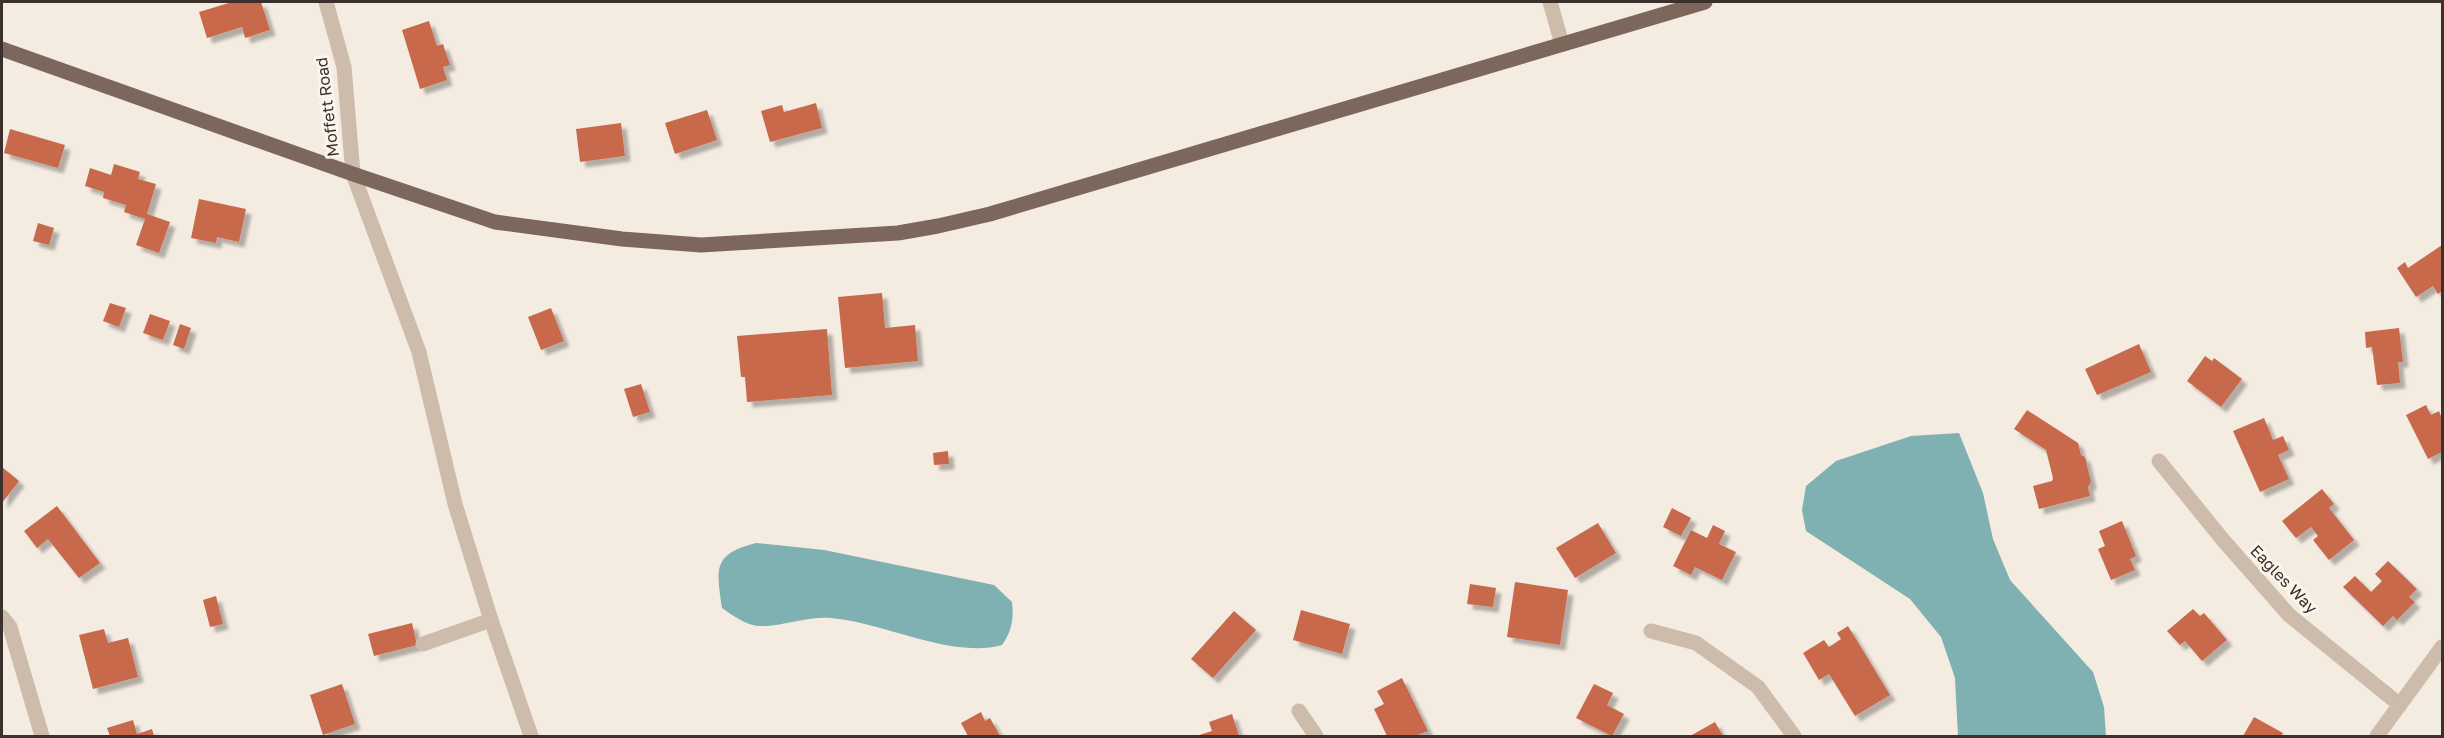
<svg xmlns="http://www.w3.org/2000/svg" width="2444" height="738" viewBox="0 0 2444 738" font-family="'Golos Text',sans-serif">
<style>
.water{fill:#7fb0b2}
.building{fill:#c8694b;filter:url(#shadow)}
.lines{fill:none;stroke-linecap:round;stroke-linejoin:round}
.minor{stroke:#cdbbac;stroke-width:15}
.major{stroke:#7d675c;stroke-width:15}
.labels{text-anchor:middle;stroke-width:6;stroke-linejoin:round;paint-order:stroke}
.street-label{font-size:16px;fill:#3b302b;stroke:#fbf5ee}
</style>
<defs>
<filter id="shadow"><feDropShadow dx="5.5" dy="5.5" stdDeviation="1.5" flood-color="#0004"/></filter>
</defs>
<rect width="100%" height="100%" fill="#f4ebe1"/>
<g class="water">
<path d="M1959,433l24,60 10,46 17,41 83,92 11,35 2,29h-148l-3,-58 -14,-41 -31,-38 -104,-68 -4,-21 4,-24 30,-25 75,-25z"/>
<path d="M756,543l68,7 170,35 18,17c2,16 0,29 -10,43 -51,14 -119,-23 -171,-27 -24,-2 -49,9 -73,8 -12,-1 -26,-11 -36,-18 -6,-40 -9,-54 34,-65z"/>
</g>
<g class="building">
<path d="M232,2h29l9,28 -25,8 -3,-11 -35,11 -8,-26z"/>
<path d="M429,21l8,25 6,-2 7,21 -7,2 4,13 -27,9 -18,-59z"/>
<path d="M816,103l6,25 -52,14 -9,-31 21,-6 2,7z"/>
<path d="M707,110l10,30 -42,14 -10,-31z"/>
<path d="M621,123l4,33 -45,6 -4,-33z"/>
<path d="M10,129l55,16 -7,23 -54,-15z"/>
<path d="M114,164l26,8 -2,7 18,5 -9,30 23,8 -11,31 -23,-8 9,-26 -21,-7 2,-7 -23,-7 1,-6 -19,-6 5,-18 21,7z"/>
<path d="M199,199l47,10 -7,33 -22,-5 -1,6 -25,-5z"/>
<path d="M38,223l16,5 -5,17 -16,-4z"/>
<path d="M2442,245v46l-4,3 -5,-8 -17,11 -19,-29 8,-6 3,6z"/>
<path d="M882,293l3,35 30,-3 3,36 -73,7 -7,-71z"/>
<path d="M110,303l16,5 -7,19 -16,-6z"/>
<path d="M551,308l13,33 -23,9 -13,-33z"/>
<path d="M150,314l20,7 -7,19 -20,-7z"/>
<path d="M180,324l11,4 -7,21 -11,-4z"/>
<path d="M2399,328l4,34h-5l2,21 -23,2 -5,-38 -6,1 -1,-16z"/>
<path d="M827,329l5,66 -85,7 -2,-25h-4l-4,-41z"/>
<path d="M2139,344l12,28 -54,23 -12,-26z"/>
<path d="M2205,356l7,5 2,-3 28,21 -21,28 -34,-26z"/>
<path d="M641,384l9,28 -17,5 -9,-28z"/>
<path d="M2426,405l5,10 8,-4 3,8v33l-14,7 -22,-44z"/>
<path d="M2027,410l51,33 3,12 4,2 6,25 -3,5 2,9 -51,13 -6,-23 19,-5 1,-3 -7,-28 -32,-21z"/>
<path d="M2264,418l9,22 10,-4 6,14 -11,5 11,24 -29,13 -27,-61z"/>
<path d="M948,451l1,13 -15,1 -1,-12z"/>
<path d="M2,467l17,14 -17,22z"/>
<path d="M2322,489l12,15 -5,4 25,32 -25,20 -16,-20 5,-4 -7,-9 -15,11 -14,-17z"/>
<path d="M57,506l43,57 -21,15 -31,-39 -11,9 -13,-17z"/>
<path d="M1672,508l19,10 -10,18 -18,-9z"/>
<path d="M2122,521l14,35 -6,3 5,11 -24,10 -13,-31 7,-3 -6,-15z"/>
<path d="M1598,523l18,30 -41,25 -19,-30z"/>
<path d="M1713,525l12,6 -6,13 17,8 -14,28 -27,-13 -4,8 -18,-9 18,-36 16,8z"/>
<path d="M2388,561l29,28 -8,8 6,5 -18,18 -4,-4 -10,10 -40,-39 12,-11 16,16 11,-11 -7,-7z"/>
<path d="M1515,582l53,8 -8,55 -53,-8z"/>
<path d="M1470,584l26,4 -3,19 -26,-3z"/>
<path d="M216,596l7,28 -13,3 -7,-27z"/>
<path d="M2193,609l7,7 4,-3 23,27 -25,21 -17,-20 -5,4 -13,-14z"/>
<path d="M1301,610l49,14 -8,30 -49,-14z"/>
<path d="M1234,611l22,19 -43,48 -22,-19z"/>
<path d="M412,623l5,22 -43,11 -6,-22z"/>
<path d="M1848,626l42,69 -35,21 -26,-42 -10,6 -16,-27 21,-13 5,7 12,-8 -4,-6z"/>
<path d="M104,629l4,14 20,-5 10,39 -45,12 -14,-54z"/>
<path d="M1402,678l26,53 -13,5h-28l-13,-27 10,-5 -7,-13z"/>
<path d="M342,684l13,40 -32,11 -13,-40z"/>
<path d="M1594,684l19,9 -6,12 17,9 -12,22 -36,-18z"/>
<path d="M981,712l4,9 5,-3 10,18h-32l-7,-13z"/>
<path d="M1232,714l7,22h-43l16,-5 -3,-9z"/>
<path d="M2254,717l29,16 -2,3h-38z"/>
<path d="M133,720l4,14 15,-5 2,7h-44l-3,-8z"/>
<path d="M1715,722l8,14h-33z"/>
</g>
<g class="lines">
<g class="minor">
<path d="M326,2l18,65 9,107 66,178 36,152 36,116 40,116"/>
<path d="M1550,2l12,42"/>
<path d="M2159,461l64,79 66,75 111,90"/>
<path d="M2,617l8,10 32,109"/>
<path d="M1651,631l45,12 62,44 36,49"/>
<path d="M423,644l68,-24"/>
<path d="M1299,711l17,25"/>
<path d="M2377,736l65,-89"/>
</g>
<path class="major" d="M2,49l351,125 142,48 127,17 79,6 197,-12 40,-7 52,-12 715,-212"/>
</g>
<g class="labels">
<g class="street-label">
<text transform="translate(327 107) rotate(-97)" y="6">Moffett Road</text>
<text transform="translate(2284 579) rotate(46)" y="6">Eagles Way</text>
</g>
</g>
<rect width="2444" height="738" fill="none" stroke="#3b302b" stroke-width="6"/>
</svg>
